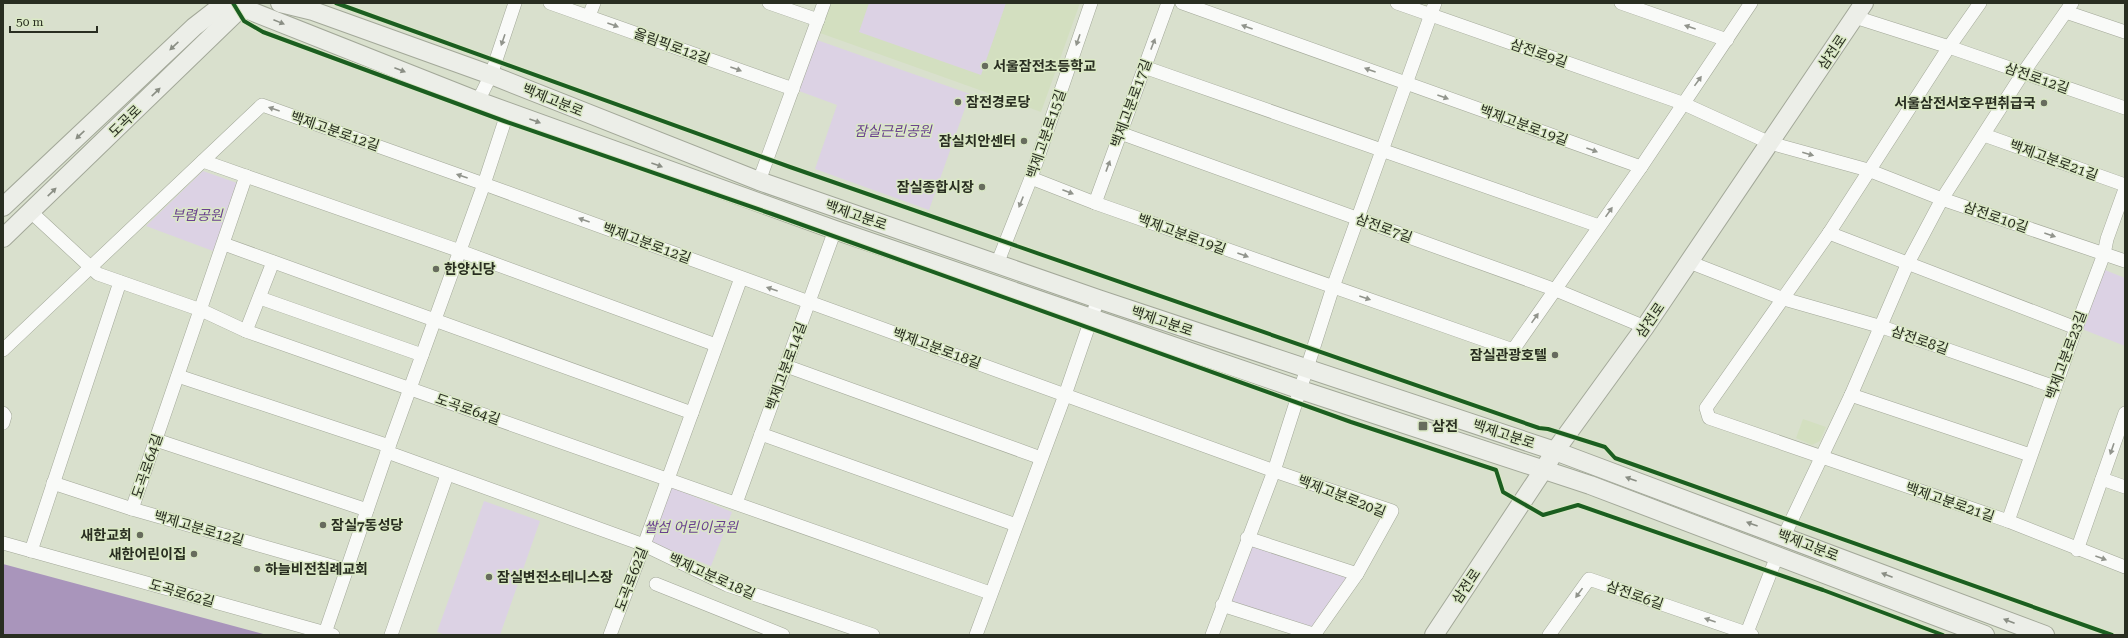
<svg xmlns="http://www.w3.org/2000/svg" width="2128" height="638" viewBox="0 0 2128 638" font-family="'Roboto Serif','Noto Sans KR',serif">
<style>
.built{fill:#d3dfc0}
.green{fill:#dcd2e4}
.water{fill:#a995bb}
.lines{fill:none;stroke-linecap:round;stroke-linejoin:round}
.street-casing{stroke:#a3a899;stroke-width:14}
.secondary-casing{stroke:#a3a899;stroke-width:20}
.street{stroke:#f9faf8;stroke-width:13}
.secondary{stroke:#eceee8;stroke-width:18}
.cycleway-casing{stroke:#dae8c5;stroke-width:6}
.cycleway{stroke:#1b5e20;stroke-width:4}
.oneway{fill:#8a8e84}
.oneway2{fill:#91948c}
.poi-dot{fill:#676c5d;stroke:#dae8c5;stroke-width:1.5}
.labels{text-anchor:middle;stroke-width:3;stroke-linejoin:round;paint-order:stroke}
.street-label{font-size:14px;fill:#292e21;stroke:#dae8c5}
.poi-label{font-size:14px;font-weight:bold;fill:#292e21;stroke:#dae8c5;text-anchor:start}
.park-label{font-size:14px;font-style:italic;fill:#6a418f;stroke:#dae8c5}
</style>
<rect width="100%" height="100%" fill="#d9e0cd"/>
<g class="built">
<path d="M831,3h249l-39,109 -221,-79z"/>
<path d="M1803,419l23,8 -6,14 -8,4 -16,-7z"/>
</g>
<g class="green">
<path d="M869,3h137l-25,72 -122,-43z"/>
<path d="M817,40l153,54 -41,116 -114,-41 22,-64 -38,-14z"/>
<path d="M203,171l37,13 -27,67 -67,-25z"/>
<path d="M2105,270l20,8v68l-43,-17z"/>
<path d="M671,487l61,25 -21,54 -62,-24z"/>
<path d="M484,501l56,20 -40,114h-54l-9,-3z"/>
<path d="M1247,538l110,36 -43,60 -92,-29z"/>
</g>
<path class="water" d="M3,564l264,71h-264z"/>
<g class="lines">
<g class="street-casing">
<g id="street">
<path d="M550,3l243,86"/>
<path d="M769,3l49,17"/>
<path d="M1182,3l459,164"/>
<path d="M1397,3l285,100 88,40 98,27 74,29 183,62"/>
<path d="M1621,3l106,37"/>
<path d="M1980,3l-31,44 -120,186 -123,175 3,10 299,103 117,46"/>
<path d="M2066,12l59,20"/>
<path d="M589,16l5,-13"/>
<path d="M1855,17l94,30 176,61"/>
<path d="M1144,67l455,159"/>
<path d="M478,101l13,-26 24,-72"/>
<path d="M1120,133l436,157 89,37"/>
<path d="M1984,135l141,50"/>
<path d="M203,161l257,90 256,94"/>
<path d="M1031,178l64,25 418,147 128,-183 110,-164"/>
<path d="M759,181l65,-178"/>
<path d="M1095,203l73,-200"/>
<path d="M31,212l67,62 103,36 45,21 744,262"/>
<path d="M1829,233l247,95"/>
<path d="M224,244l468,169"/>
<path d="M1689,262l95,37 98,28 173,60"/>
<path d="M997,264l34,-86 60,-175"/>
<path d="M260,298l162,57"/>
<path d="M246,331l27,-69"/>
<path d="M3,350l259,-245 222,79 790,287 118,40 -35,63 -43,61"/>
<path d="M786,366l255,92"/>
<path d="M178,376l211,70"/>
<path d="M1851,395l179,60"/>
<path d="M3,413l2,3 -2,7"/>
<path d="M761,434l255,91"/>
<path d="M156,440l211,70"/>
<path d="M387,452l257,93 83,40 146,50"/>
<path d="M2102,479l23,8"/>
<path d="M53,483l79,26 214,61"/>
<path d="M736,503l99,-273"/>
<path d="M132,509l114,-333"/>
<path d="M2008,521l68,-193 28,-74 3,-15 18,-50"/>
<path d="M1784,536l67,-141 56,-130 35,-66 81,-126 49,-70"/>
<path d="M1247,538l110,36"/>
<path d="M3,543l330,92"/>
<path d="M2077,550l48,-137"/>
<path d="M31,551l89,-269"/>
<path d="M656,584l127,51"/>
<path d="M1222,605l94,30"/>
<path d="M325,633l62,-181 97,-268 24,-73"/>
<path d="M391,635l56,-160"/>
<path d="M610,635l34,-90 97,-267"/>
<path d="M976,635l89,-240 33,-96"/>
<path d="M1212,635l62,-164 59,-184 102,-284"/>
<path d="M1549,635l40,-56 163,56"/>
<path d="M1746,635l31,-79"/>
</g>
</g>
<g class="secondary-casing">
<g id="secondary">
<path d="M239,3l4,5 235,93 357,129 466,160 289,95 395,150"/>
<path d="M280,3l33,8 178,64 268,106 339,118 457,152 490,184"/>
<path d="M3,207l191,-180 31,-24"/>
<path d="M3,238l243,-235"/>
<path d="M1434,635l110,-166 11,-18 90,-124 219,-324"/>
</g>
</g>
<use href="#street" class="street"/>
<use href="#secondary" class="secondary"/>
<g class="cycleway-casing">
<g id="cycleway">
<path d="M233,3l11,18 19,11 241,89 268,93 579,208 145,48 7,22 40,23 35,-10 245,85 120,45"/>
<path d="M336,3l454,164 749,261 9,1 57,18 10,11 497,177"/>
</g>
</g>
<use href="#cycleway" class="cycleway"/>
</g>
<defs><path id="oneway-solid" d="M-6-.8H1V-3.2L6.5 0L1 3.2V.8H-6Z"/></defs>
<g class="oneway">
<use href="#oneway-solid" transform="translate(279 22) rotate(22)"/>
<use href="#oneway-solid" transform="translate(174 46) rotate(137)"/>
<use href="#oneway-solid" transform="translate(400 70) rotate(21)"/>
<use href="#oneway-solid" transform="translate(156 92) rotate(-44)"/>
<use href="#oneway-solid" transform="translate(535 121) rotate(20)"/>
<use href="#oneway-solid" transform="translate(80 135) rotate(137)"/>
<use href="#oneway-solid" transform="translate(657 165) rotate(20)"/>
<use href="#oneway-solid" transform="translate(52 192) rotate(-44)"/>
<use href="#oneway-solid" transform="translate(1631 479) rotate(-160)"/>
<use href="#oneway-solid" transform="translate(1752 524) rotate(-160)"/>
<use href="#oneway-solid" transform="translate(1887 575) rotate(-159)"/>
<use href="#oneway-solid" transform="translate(2009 621) rotate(-159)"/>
</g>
<g class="oneway2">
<use href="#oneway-solid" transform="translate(613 25) rotate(20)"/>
<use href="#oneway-solid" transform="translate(1247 27) rotate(-160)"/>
<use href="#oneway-solid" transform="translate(1690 27) rotate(-161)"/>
<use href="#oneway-solid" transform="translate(503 40) rotate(109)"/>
<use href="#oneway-solid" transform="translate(1078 40) rotate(109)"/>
<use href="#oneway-solid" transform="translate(1153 44) rotate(-69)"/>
<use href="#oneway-solid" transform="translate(736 69) rotate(20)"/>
<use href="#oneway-solid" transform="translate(1370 70) rotate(-160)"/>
<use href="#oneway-solid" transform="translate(1698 81) rotate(-54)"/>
<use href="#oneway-solid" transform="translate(1443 97) rotate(20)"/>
<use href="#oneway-solid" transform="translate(274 109) rotate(-161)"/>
<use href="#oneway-solid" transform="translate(1592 150) rotate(20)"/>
<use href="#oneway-solid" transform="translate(1808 154) rotate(16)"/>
<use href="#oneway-solid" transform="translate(1108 166) rotate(-70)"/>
<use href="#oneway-solid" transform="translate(462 176) rotate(-161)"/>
<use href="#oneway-solid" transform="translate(1068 192) rotate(21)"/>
<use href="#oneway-solid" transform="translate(1021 202) rotate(112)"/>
<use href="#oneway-solid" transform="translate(1609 212) rotate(-55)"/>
<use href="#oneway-solid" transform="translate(584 220) rotate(-160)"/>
<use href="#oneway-solid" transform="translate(2050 235) rotate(19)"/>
<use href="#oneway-solid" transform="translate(1243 255) rotate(20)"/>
<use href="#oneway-solid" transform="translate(772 289) rotate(-161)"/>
<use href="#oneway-solid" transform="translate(1365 298) rotate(19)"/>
<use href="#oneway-solid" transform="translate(1535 318) rotate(-55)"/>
<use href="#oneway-solid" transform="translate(2112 449) rotate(109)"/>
<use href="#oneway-solid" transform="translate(2101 558) rotate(20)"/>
<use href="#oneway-solid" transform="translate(1579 593) rotate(126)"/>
<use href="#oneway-solid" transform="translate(1710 620) rotate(-161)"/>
</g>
<g class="poi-dot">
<circle cx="985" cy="66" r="4"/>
<circle cx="958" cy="102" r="4"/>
<circle cx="2044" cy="103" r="4"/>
<circle cx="1024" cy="141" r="4"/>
<circle cx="982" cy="187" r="4"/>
<circle cx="436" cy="269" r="4"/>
<circle cx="1555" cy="355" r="4"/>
<rect x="1418" y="421" width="10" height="10" rx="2"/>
<circle cx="323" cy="525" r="4"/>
<circle cx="140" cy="535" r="4"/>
<circle cx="194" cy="554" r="4"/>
<circle cx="257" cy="569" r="4"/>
<circle cx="489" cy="577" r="4"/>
</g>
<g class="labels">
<g class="street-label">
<text transform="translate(672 46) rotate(20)" y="5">올림픽로12길</text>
<text transform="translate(1832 52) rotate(-56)" y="5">삼전로</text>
<text transform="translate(1539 53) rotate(19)" y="5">삼전로9길</text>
<text transform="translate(2037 78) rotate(19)" y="5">삼전로12길</text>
<text transform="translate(553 100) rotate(22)" y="5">백제고분로</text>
<text transform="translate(1131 103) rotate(-70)" y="5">백제고분로17길</text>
<text transform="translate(125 121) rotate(-44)" y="5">도곡로</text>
<text transform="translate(1524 125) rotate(20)" y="5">백제고분로19길</text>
<text transform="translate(335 131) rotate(19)" y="5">백제고분로12길</text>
<text transform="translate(1046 134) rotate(-71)" y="5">백제고분로15길</text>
<text transform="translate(2054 160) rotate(20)" y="5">백제고분로21길</text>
<text transform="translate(856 215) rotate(19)" y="5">백제고분로</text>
<text transform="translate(1996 217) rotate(19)" y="5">삼전로10길</text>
<text transform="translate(1384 228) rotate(20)" y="5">삼전로7길</text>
<text transform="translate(1182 234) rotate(20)" y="5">백제고분로19길</text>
<text transform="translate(647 243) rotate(20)" y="5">백제고분로12길</text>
<text transform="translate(1650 320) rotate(-55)" y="5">삼전로</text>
<text transform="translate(1162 321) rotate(19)" y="5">백제고분로</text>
<text transform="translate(1920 340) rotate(19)" y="5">삼전로8길</text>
<text transform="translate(937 348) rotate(20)" y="5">백제고분로18길</text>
<text transform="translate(2066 355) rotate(-70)" y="5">백제고분로23길</text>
<text transform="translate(786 366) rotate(-70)" y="5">백제고분로14길</text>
<text transform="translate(468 409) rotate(19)" y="5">도곡로64길</text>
<text transform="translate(1504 434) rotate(18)" y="5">백제고분로</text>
<text transform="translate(147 466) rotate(-71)" y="5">도곡로64길</text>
<text transform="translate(1342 496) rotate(21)" y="5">백제고분로20길</text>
<text transform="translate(1950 502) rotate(19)" y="5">백제고분로21길</text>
<text transform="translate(199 528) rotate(16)" y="5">백제고분로12길</text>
<text transform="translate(1808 545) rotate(21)" y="5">백제고분로</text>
<text transform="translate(712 576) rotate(24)" y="5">백제고분로18길</text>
<text transform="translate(631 579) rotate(-69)" y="5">도곡로62길</text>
<text transform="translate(1466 586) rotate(-56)" y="5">삼전로</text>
<text transform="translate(182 593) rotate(16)" y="5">도곡로62길</text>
<text transform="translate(1635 595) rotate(19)" y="5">삼전로6길</text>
</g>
<g class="poi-label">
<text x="993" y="71">서울잠전초등학교</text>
<text x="966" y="107">잠전경로당</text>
<text x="2036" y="108" text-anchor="end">서울삼전서호우편취급국</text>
<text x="1016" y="146" text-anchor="end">잠실치안센터</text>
<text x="974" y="192" text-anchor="end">잠실종합시장</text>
<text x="444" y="274">한양신당</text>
<text x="1547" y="360" text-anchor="end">잠실관광호텔</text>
<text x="1432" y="431">삼전</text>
<text x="331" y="530">잠실7동성당</text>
<text x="132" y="540" text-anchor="end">새한교회</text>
<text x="186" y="559" text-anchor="end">새한어린이집</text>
<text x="265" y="574">하늘비전침례교회</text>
<text x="497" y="582">잠실변전소테니스장</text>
</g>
<g class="park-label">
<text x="893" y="136">잠실근린공원</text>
<text x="197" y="220">부렴공원</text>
<text x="691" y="532">쌀섬 어린이공원</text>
</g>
</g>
<rect width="2128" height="638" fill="none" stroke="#292e21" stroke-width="8"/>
<path d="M10 26v6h87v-6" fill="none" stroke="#292e21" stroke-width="2"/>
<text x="16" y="26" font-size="12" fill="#292e21" stroke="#dae8c5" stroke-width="3" paint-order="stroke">50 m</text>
</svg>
